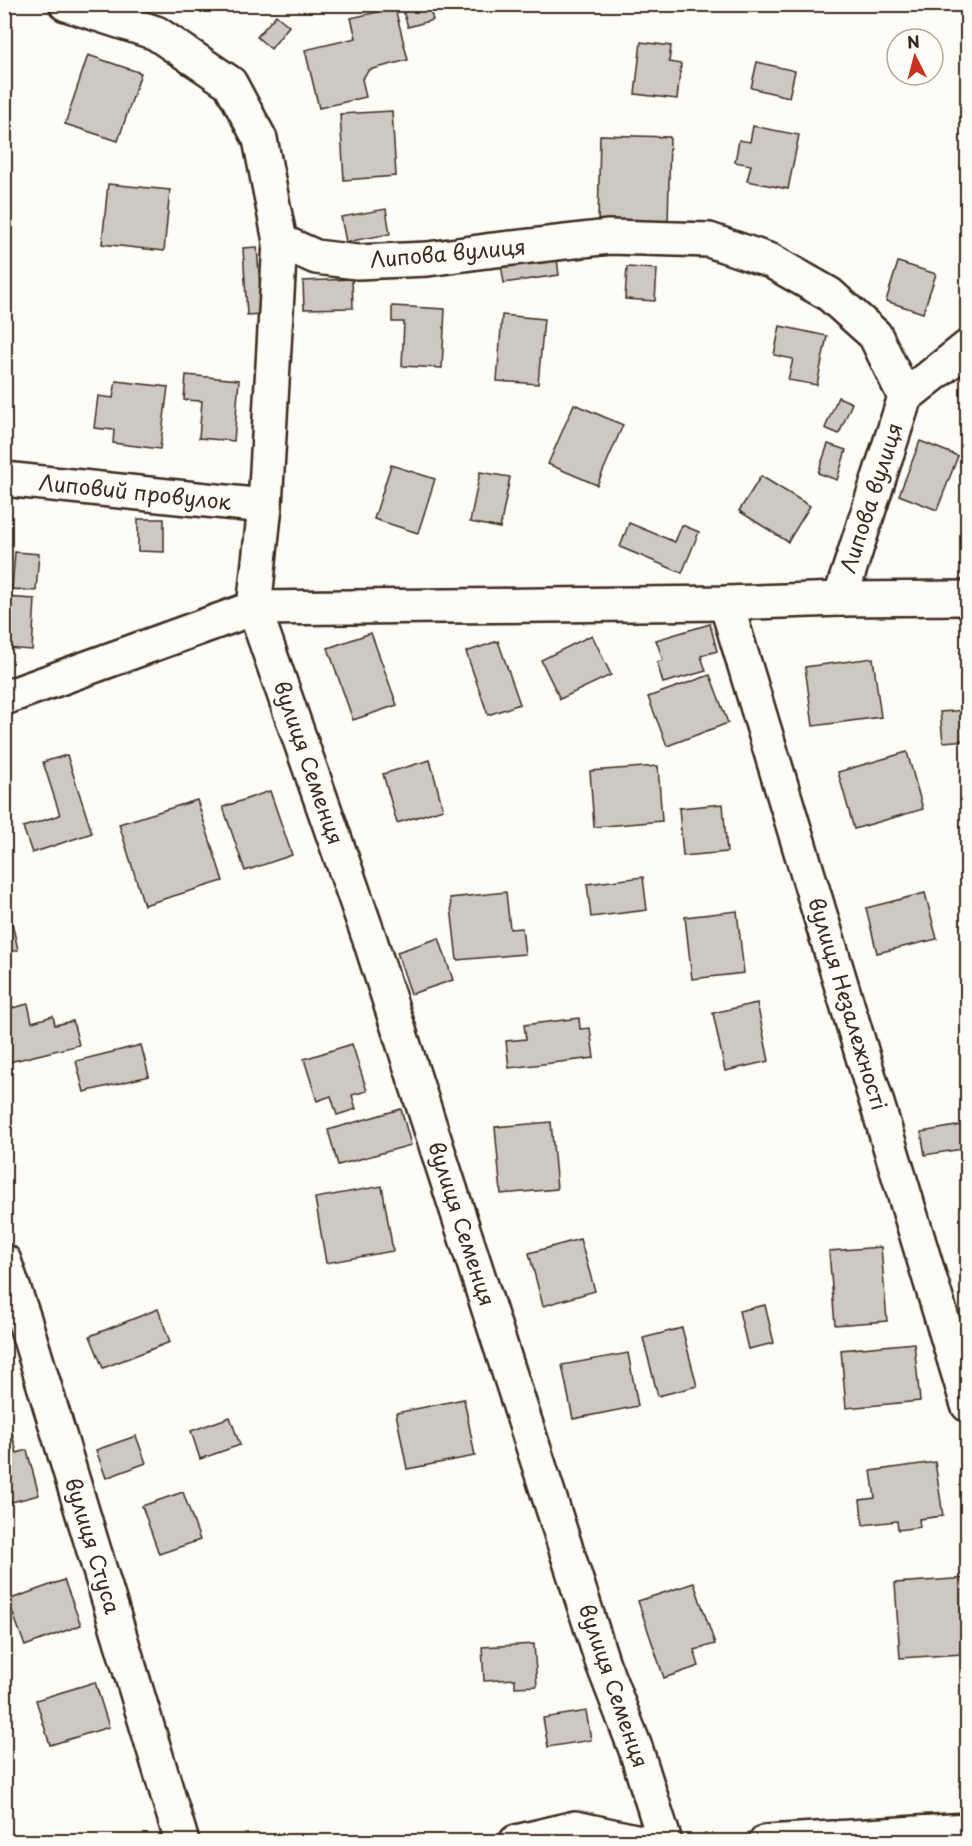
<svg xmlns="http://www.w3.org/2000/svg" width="972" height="1846" viewBox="0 0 972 1846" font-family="'Playpen Sans',sans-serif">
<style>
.building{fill:#cdc8c2;stroke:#3b2a1e;stroke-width:1.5}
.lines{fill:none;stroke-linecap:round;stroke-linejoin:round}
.minor-casing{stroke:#3b2a1e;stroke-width:38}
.minor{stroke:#fdfcf7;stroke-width:33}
.labels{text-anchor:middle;stroke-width:4.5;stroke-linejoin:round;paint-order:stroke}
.street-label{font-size:21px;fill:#3b2a1e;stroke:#fdfcf7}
</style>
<rect width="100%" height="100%" fill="#fdfcf7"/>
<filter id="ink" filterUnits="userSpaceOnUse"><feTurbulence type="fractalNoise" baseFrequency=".0167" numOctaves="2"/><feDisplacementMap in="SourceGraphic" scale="12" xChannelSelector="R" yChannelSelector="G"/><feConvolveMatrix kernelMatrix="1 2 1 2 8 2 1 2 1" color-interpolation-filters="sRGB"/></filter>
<g filter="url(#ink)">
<g class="building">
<path d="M401,4h27l5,16 -25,7z"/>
<path d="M395,8l13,52 -39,10 -7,9 4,18 -47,11 -14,-58 51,-12 -5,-20z"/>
<path d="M276,15l13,11 -18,23 -14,-12z"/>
<path d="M641,42l30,4 -2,16 12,2 -4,35 -42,-5z"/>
<path d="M88,55l53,18 -23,68 -53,-17z"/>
<path d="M757,62l38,9 -6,26 -38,-9z"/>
<path d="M392,111l4,65 -52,4 -4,-66z"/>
<path d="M753,126l46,9 -11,54 -41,-8 4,-16 -16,-3 4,-22 11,2z"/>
<path d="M600,135l70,2 -2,89 -70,-2z"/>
<path d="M108,184l62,6 -6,61 -62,-7z"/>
<path d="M386,209l4,25 -44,8 -5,-25z"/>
<path d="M257,247l5,67 -15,1 -4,-67z"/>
<path d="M556,251l3,24 -55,8 -4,-25z"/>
<path d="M898,262l38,12 -13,39 -37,-12z"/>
<path d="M627,267l30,2 -2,32 -30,-2z"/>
<path d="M352,279l1,29 -49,1 -1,-28z"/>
<path d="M392,306l53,3 -3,59 -40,-2 2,-44h-12z"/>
<path d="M502,315l42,4 -6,65 -41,-3z"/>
<path d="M780,326l47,10 -10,49 -29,-5 5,-21 -19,-4z"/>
<path d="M186,375l53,5 -5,61 -35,-3 3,-37 -18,-1z"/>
<path d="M116,381l52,6 -8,62 -47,-6 1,-13 -20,-2 4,-32 15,2z"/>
<path d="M838,397l14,6 -13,31 -14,-6z"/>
<path d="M574,404l49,21 -26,60 -49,-21z"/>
<path d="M920,441l38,15 -21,54 -38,-15z"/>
<path d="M828,444l18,6 -9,30 -19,-7z"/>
<path d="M391,465l44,14 -17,54 -44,-14z"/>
<path d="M480,472l30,5 -10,51 -30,-6z"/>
<path d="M761,476l49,30 -22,36 -49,-31z"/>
<path d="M138,519h26v33l-26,-1z"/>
<path d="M629,523l46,19 7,-17 17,7 -17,41 -62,-26z"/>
<path d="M15,552l24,2 -3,37 -24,-2z"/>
<path d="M4,597l31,2 -3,51 -28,-2z"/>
<path d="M710,624l7,27 -16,5 5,15 -43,12 -6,-21 6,-2 -7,-20z"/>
<path d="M371,633l26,72 -44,15 -25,-72z"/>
<path d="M592,635l19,40 -51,24 -19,-39z"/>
<path d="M498,641l22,63 -32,11 -22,-63z"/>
<path d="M873,658l8,59 -68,9 -8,-59z"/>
<path d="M710,675l18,48 -61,23 -19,-49z"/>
<path d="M968,710v30l-25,2 -3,-30z"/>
<path d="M907,752l16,57 -69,20 -16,-57z"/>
<path d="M67,755l25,78 -60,20 -9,-26 37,-12 -17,-53z"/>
<path d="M430,760l13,49 -46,14 -14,-49z"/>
<path d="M658,766l4,55 -68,6 -4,-56z"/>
<path d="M270,791l22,64 -47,16 -22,-64z"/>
<path d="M197,800l26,81 -79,24 -25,-81z"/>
<path d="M723,804l4,48 -44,4 -4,-48z"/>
<path d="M643,877l4,33 -56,7 -4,-33z"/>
<path d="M4,886l14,64 -14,3z"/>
<path d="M506,892l4,37 12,-1 3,26 -68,6 -7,-62z"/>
<path d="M925,893l12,46 -60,14 -11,-45z"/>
<path d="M737,911l7,62 -52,6 -7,-62z"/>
<path d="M439,938l14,42 -42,14 -14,-42z"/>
<path d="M757,1003l12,58 -44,10 -12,-58z"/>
<path d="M28,1004l4,18 21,-6 2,9 18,-4 6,24 -74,18 -1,-53z"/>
<path d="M579,1018l1,11 10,-1 4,30 -85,10 -3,-27 20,-2 -2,-14z"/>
<path d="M352,1044l15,47 -15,4 4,14 -19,6 -6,-19 -14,5 -13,-42z"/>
<path d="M141,1045l8,31 -65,16 -8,-31z"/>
<path d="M401,1109l10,36 -73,20 -10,-35z"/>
<path d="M551,1122l6,67 -56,5 -6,-67z"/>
<path d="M968,1124v24l-43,7 -4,-23z"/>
<path d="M382,1186l11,65 -67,12 -11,-65z"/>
<path d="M580,1239l15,52 -52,15 -14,-53z"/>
<path d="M881,1247l6,74 -52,4 -6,-74z"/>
<path d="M765,1305l9,38 -26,6 -9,-38z"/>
<path d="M158,1309l12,33 -67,26 -13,-32z"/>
<path d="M682,1328l15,58 -39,10 -15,-58z"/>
<path d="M914,1343l6,58 -74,7 -5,-58z"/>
<path d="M628,1353l10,53 -65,13 -11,-54z"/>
<path d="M464,1399l11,57 -68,13 -11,-56z"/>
<path d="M230,1417l10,28 -40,14 -9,-28z"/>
<path d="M12,1433l5,20 10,-3 12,45 -35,9v-69z"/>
<path d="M136,1436l10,27 -40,15 -10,-28z"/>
<path d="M935,1462l8,54 -24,3 1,8 -22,3 -1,-9 -34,4 -3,-25 15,-2 -4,-27z"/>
<path d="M183,1492l17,48 -41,14 -17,-48z"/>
<path d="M968,1578v50l-7,1 2,25 -63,4 -5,-75z"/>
<path d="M64,1580l17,45 -56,21 -17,-46z"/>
<path d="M694,1583l21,61 -21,6 5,16 -35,12 -26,-77z"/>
<path d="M534,1644l3,42 -22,1v-8l-31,2 -2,-34z"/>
<path d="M95,1682l14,45 -59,18 -14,-45z"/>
<path d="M586,1711l5,29 -43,7 -5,-29z"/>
</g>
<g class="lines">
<g class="minor-casing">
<g id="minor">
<path d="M66,4l90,29 74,50 30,56 20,102 36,16 41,5 71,-3 58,-8 123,-14 100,3 62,21 58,33 46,41 30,62 -65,202"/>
<path d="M280,241l-15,265 -11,102 116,332 233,724 33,86 29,92"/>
<path d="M905,397l63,-50"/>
<path d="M4,479l261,27"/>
<path d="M726,603l242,802"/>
<path d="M4,698l250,-90 472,-5 114,-4 128,-1"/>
<path d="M4,1261l20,58 158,523"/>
<path d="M516,1842l59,-14 65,14"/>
<path d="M766,1842l202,-12"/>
</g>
</g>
<use href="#minor" class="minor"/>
</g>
</g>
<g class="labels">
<g class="street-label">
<text transform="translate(448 254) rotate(-5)" y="7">Липова вулиця</text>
<text transform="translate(135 493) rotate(6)" y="7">Липовий провулок</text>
<text transform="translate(872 498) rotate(-72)" y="7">Липова вулиця</text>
<text transform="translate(308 763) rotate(71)" y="7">вулиця Семенця</text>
<text transform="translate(847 1004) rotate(73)" y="7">вулиця Незалежності</text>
<text transform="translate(461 1224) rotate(72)" y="7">вулиця Семенця</text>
<text transform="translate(92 1546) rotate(73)" y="7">вулиця Стуса</text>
<text transform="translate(613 1686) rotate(71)" y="7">вулиця Семенця</text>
</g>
</g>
<rect width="972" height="1846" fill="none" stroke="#fdfcf7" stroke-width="24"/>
<rect x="12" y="12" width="948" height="1822" fill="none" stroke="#3b2a1e" stroke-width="2" filter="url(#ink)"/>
<g transform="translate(915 57) rotate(354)"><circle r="28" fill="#fdfcf7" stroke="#afa8a0" stroke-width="1.5"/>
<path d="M0-4.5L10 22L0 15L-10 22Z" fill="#c8321e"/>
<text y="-9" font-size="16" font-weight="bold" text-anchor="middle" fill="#3b2a1e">N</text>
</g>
</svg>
